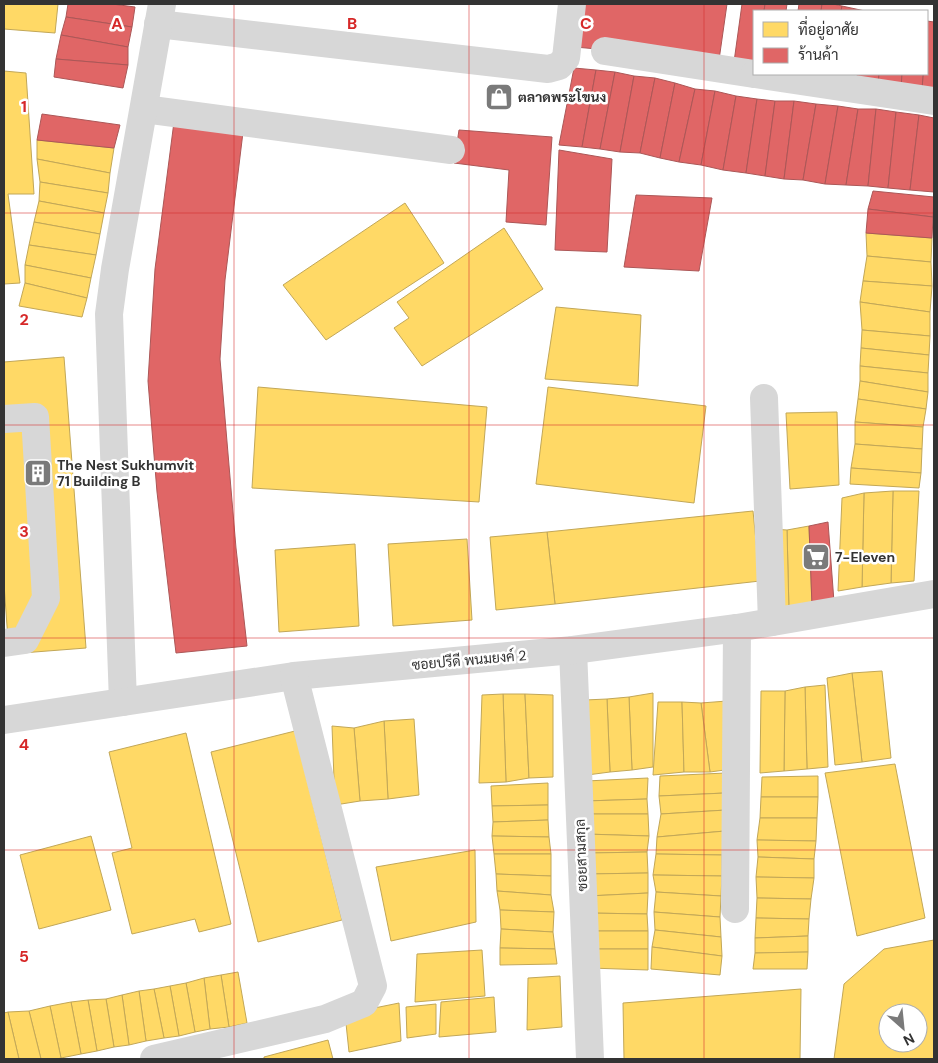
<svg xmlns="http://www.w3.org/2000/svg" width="938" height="1063" viewBox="0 0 938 1063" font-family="'DM Sans',Sarabun,sans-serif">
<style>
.homes{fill:#ffd966;stroke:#c2a757;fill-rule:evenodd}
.shops{fill:#e06666;stroke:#ac5757}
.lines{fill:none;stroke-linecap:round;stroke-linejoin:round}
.minor{stroke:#d7d7d7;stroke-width:28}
.grid{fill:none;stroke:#d62828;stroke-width:1;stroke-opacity:0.55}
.labels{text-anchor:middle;stroke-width:5;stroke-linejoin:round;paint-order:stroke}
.poi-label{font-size:14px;font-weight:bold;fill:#333;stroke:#fff;text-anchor:start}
.street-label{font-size:14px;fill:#333;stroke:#fff}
.grid-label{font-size:16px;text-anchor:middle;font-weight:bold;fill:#d62828;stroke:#fff;stroke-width:5;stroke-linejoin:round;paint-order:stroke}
</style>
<rect width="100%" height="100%" fill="#fff"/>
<g class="homes">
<path d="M4,4h54l-3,29 -51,-4z"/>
<path d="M4,71l22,2 8,121h-26l12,89 -16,1z"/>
<path d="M37,140l77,8 -4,25 -73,-14z"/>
<path d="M37,159l73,14 -2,20 -68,-11z"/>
<path d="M40,182l68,11 -4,20 -65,-12z"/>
<path d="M39,201l65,12 -4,21 -66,-12z"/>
<path d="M405,203l39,60 -118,77 -43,-55z"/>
<path d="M34,222l66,12 -4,21 -67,-10z"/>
<path d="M504,228l39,61 -121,77 -28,-38 15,-10 -12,-16z"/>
<path d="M866,233l66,5 -1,24 -64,-6z"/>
<path d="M29,245l67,10 -5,23 -66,-13z"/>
<path d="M867,256l64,6 1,24 -69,-5z"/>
<path d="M25,265l66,13 -4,20 -62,-15z"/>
<path d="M863,281l69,5 -2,26 -70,-10z"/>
<path d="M25,283l62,15 -5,19 -63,-11z"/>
<path d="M860,302l70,10v24l-68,-6z"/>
<path d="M556,307l85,8 -3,71 -93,-7z"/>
<path d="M862,330l68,6 -1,19 -68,-7z"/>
<path d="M861,348l68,7 -1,18 -68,-7z"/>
<path d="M64,357l22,291 -77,6 -5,-70v-222z"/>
<path d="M860,366l68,7v19l-68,-11z"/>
<path d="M860,381l68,11 -2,17 -68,-10z"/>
<path d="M258,387l229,20 -8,95 -227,-14z"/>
<path d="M548,387l158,19 -12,97 -158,-19z"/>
<path d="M858,399l68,10 -3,18 -68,-5z"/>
<path d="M837,412l2,73 -49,4 -4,-76z"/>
<path d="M855,422l68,5 -1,22 -67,-5z"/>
<path d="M855,444l67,5 -1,24 -70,-5z"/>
<path d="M851,468l70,5 -2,15 -69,-4z"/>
<path d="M893,491h26l-5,90 -23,2z"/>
<path d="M893,491l-2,92 -29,4 2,-94z"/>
<path d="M864,493l-2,94 -24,4 4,-93z"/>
<path d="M753,511l7,70 -205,23 -8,-72z"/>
<path d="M809,526l3,80 -23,6 -2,-82z"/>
<path d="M772,529l15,1 2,82 -14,3z"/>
<path d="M547,532l8,72 -59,6 -6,-73z"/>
<path d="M467,539l5,81 -79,6 -5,-82z"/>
<path d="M355,544l4,82 -80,6 -4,-82z"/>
<path d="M882,671l9,87 -29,4 -10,-89z"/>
<path d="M852,673l10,89 -27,3 -8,-87z"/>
<path d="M825,685l3,82 -21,2 -2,-82z"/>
<path d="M805,687l2,82 -23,2 1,-80z"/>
<path d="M761,691h24l-1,80 -24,2z"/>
<path d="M653,693v74l-21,3 -3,-73z"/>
<path d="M503,694h22l4,84 -23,4z"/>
<path d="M503,694l3,88 -27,1 3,-88z"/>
<path d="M525,694l28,1v82l-24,1z"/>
<path d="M629,697l3,73 -22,2 -3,-73z"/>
<path d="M607,699l3,73 -23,3 -2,-75z"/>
<path d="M727,701l5,68 -22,3 -9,-69z"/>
<path d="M658,702h24l2,70 -31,3z"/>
<path d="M682,702l19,1 9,69h-26z"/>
<path d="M414,719l5,76 -31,4 -4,-78z"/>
<path d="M384,721l4,78 -28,2 -6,-73z"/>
<path d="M332,726l22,2 6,73 -25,4z"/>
<path d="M295,731l47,189 -84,22 -47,-190z"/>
<path d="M186,733l45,191 -32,8 -4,-13 -63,15 -20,-81 20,-5 -23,-96z"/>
<path d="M895,764l30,154 -68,18 -32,-163z"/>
<path d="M726,773l-1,20 -66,3 1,-20z"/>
<path d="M818,776v21h-57l1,-20z"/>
<path d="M648,778l-1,21 -62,2 1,-20z"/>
<path d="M548,783v22l-56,1 -1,-20z"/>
<path d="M725,793l1,17 -65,4 -2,-18z"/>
<path d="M761,797h57l-1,21h-57z"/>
<path d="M647,799l1,15h-63v-13z"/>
<path d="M548,805v15l-55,2 -1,-16z"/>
<path d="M726,810l-1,21 -68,6 4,-23z"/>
<path d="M585,814h63l1,22 -64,-2z"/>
<path d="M760,818h57l-1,23 -59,-1z"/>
<path d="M548,820l1,17 -57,-1 1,-14z"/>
<path d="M725,831l-3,24 -66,-1 1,-17z"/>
<path d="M585,834l64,2 -2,16 -59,1z"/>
<path d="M91,836l20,74 -72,19 -19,-74z"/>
<path d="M492,836l57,1 2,17h-57z"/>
<path d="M757,840l59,1 -2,18 -56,-2z"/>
<path d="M475,850l1,72 -85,19 -15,-74z"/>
<path d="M647,852l1,21 -61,1 1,-21z"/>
<path d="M494,854h57v22l-55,-2z"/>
<path d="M656,854l66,1v21l-69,-1z"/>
<path d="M758,857l56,2v19l-58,-1z"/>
<path d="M648,873v20l-60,3 -1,-22z"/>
<path d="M496,874l55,2v19l-54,-4z"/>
<path d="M653,875l69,1 -1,20 -65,-4z"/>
<path d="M756,877l58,1 -3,21 -54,-1z"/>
<path d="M497,891l54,4 3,17 -54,-2z"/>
<path d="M656,892l65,4 -1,21 -66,-5z"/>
<path d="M648,893l-1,21 -59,-1v-17z"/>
<path d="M757,898l54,1 -2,20 -53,-1z"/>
<path d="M500,910l54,2 -1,20 -52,-3z"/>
<path d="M654,912l66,5 1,20 -66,-7z"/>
<path d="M588,913l59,1 1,17h-60z"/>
<path d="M756,918l53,1 -1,17 -53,2z"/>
<path d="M501,929l52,3 2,17 -55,-1z"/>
<path d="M655,930l66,7 1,19 -70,-9z"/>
<path d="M588,931h60v18h-58z"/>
<path d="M808,936v16l-53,1v-15z"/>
<path d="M934,940v119h-100l10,-75 40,-35zM888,1013h30v30h-30z"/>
<path d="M652,947l70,9 -2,19 -69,-6z"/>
<path d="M500,948l55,1 2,15 -57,1z"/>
<path d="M590,949h58v21l-58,-2z"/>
<path d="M482,950l3,46 -70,6 2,-48z"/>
<path d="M808,952l-1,17h-54l2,-16z"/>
<path d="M238,972l9,51 -18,4 -8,-52z"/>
<path d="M221,975l8,52 -19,2 -6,-51z"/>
<path d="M560,976l2,51 -35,3 1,-52z"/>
<path d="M204,978l6,51 -15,3 -9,-49z"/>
<path d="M186,983l9,49 -16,4 -9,-50z"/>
<path d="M170,986l9,50 -15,2 -10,-49z"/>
<path d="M154,989l10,49 -18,3 -7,-50z"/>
<path d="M801,989l-1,70h-176l-1,-56z"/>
<path d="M139,991l7,50 -17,4 -7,-50z"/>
<path d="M122,995l7,50 -15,2 -8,-48z"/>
<path d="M494,997l2,35 -57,5 2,-35z"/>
<path d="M106,999l8,48 -17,4 -9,-51z"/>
<path d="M88,1000l9,51 -16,3 -10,-52z"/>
<path d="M71,1002l10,52 -20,4 -11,-52z"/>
<path d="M399,1003l2,38 -52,11 -4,-38z"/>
<path d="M436,1004v30l-29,4 -1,-31z"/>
<path d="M50,1006l11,52 -4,1h-16l-12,-48z"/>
<path d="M29,1011l12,48h-22l-11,-47z"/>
<path d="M8,1012l11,47h-15v-46z"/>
<path d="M328,1040l5,19h-69v-2z"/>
</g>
<g class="shops">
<path d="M68,4h44l23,3 -3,20 -66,-10z"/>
<path d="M579,4h148l-8,56 -144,-13z"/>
<path d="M742,4h23l-1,7h-10v53l-20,-2z"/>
<path d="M765,4h22l-1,7h-22z"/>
<path d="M799,4h23l-1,7h-23z"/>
<path d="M822,4h11l9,2 -1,5h-20z"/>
<path d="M842,6l23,5h-24z"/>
<path d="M66,17l66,10 -4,20 -67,-12z"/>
<path d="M927,21l7,1v70l-12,-1 1,-17h4z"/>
<path d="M61,35l67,12v18l-72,-6z"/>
<path d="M56,59l72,6 -5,23 -69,-11z"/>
<path d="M574,68l22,2 -14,77 -23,-2z"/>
<path d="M596,70l19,2 -15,77 -18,-2z"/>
<path d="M615,72l19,4 -14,76 -20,-3z"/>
<path d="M857,74h22l-1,10 -21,-3z"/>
<path d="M879,74h23l-1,14 -23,-4z"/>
<path d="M902,74h21l-1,17 -21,-3z"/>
<path d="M634,76l21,2 -15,75 -20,-1z"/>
<path d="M655,78l20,5 -15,75 -20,-5z"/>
<path d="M675,83l20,6 -16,73 -19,-4z"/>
<path d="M695,89l20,2 -14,74 -22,-3z"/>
<path d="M715,91l21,5 -13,74 -22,-5z"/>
<path d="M736,96l21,3 -11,74 -23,-3z"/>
<path d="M757,99l18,2 -10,75 -19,-3z"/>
<path d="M775,101h19l-10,78 -19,-3z"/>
<path d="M794,101l22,3 -13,76 -19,-1z"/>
<path d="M816,104l22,2 -13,78 -22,-4z"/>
<path d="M838,106l20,3 -12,76 -21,-1z"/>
<path d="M858,109h18l-8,77 -22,-1z"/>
<path d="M876,109l20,3 -8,76 -20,-2z"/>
<path d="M896,112l23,3 -9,75 -22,-2z"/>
<path d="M42,114l78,11 -6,23 -77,-8z"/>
<path d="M175,114l69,10 -19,156 -5,79 16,189 11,98 -71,7 -19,-161 -9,-111 7,-112z"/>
<path d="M919,115l15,3v74l-24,-2z"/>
<path d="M459,130l93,7 -6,88 -40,-3 3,-52 -55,-7z"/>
<path d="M559,150l53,9 -5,93 -52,-2z"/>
<path d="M873,191l61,6 -1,20 -65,-8z"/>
<path d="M636,195l76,3 -13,73 -75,-4z"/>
<path d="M868,209l65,8 -1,21 -66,-5z"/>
<path d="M828,522l6,80 -22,4 -3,-80z"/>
</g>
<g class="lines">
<g class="minor">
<path d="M158,24l390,45 11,-3 7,-8 6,-54"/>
<path d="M605,51l149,23"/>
<path d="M755,74l179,27"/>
<path d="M144,109l307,41"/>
<path d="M764,398l8,224"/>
<path d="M4,419l31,-2 11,181 -21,42 -21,3"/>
<path d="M573,650l17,409"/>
<path d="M123,702l-14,-388 6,-45 47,-265"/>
<path d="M4,720l290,-44 279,-26 164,-22 197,-34"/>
<path d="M735,909l2,-281"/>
<path d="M154,1059l171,-40 39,-16 9,-17 -79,-310"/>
</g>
</g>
<path class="grid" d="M234,4v1055M469,4v1055M704,4v1055M4,213h930M4,425h930M4,638h930M4,850h930"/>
<defs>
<g id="shop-square" transform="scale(1.4375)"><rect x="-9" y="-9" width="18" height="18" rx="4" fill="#7a7a7a" stroke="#fff"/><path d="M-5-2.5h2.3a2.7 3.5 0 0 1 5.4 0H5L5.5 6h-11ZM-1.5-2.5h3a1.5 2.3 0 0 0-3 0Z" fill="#fff"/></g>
<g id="building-square" transform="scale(1.4375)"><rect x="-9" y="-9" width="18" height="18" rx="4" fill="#7a7a7a" stroke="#fff"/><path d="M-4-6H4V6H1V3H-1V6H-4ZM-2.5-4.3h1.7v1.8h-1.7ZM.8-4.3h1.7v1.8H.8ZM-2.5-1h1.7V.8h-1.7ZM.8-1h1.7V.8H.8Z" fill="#fff"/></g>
<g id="supermarket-square" transform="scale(1.4375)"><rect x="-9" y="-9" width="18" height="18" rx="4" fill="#7a7a7a" stroke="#fff"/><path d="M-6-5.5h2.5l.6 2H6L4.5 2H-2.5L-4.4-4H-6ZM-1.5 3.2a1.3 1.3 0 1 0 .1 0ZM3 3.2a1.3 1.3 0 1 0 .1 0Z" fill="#fff"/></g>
</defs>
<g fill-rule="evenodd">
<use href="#shop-square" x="499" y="97"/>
<use href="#building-square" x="38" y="473"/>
<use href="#supermarket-square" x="816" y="557"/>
</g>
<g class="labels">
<g class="poi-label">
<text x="518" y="102">ตลาดพระโขนง</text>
<text x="57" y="470">The Nest Sukhumvit<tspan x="57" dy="16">71 Building B</tspan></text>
<text x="835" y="562">7-Eleven</text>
</g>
<g class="street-label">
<text transform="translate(469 660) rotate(-5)" y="5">ซอยปรีดี พนมยงค์ 2</text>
<text transform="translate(581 855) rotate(-92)" y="5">ซอยสามสกุล</text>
</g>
</g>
<g class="grid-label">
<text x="117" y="29">A</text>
<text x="352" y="29">B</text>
<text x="586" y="29">C</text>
<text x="24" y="112">1</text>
<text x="24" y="325">2</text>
<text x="24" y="537">3</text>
<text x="24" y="750">4</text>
<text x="24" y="962">5</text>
</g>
<rect width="938" height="1063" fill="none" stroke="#333333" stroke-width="10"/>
<rect x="753" y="10" width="175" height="65" fill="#ffffff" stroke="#adadad"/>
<rect x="763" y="22" width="25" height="15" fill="#ffd966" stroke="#adadad"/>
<text x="798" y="35" font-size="15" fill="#333333">ที่อยู่อาศัย</text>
<rect x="763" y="48" width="25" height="15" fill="#e06666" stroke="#adadad"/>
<text x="798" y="60" font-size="15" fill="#333333">ร้านค้า</text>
<g transform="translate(903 1028) rotate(153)"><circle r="24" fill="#ffffff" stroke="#adadad"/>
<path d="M0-4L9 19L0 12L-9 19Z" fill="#7a7a7a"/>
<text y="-8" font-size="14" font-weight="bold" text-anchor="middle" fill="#333333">N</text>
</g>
</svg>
